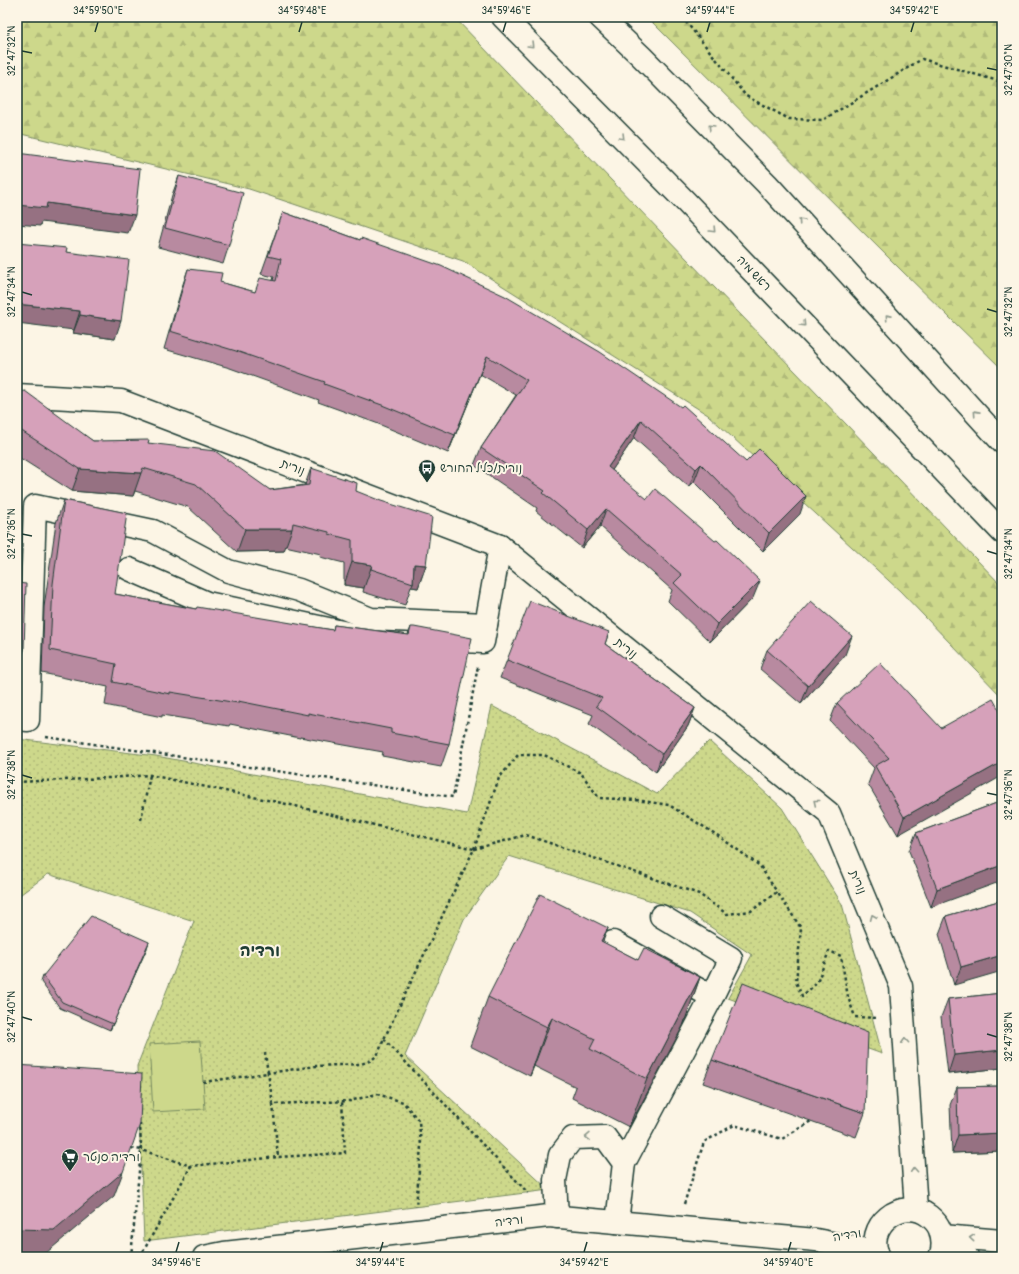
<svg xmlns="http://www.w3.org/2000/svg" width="1019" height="1274" viewBox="0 0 1019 1274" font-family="Pangolin,'Playpen Sans Hebrew',sans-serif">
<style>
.forest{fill:url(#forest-firs);stroke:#768a60}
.park{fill:url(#park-dots);stroke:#768a60}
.pitch{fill:#cdd88b;stroke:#768a60}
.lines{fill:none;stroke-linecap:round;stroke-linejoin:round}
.minor-casing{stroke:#1f3d34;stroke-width:25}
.path{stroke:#1f3d34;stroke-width:2.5;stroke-dasharray:3 3;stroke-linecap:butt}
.minor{stroke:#fcf5e5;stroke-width:22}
.wall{fill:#b88aa0;stroke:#1f3d34}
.shaded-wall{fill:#967182;stroke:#1f3d34}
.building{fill:#d6a1ba;stroke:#1f3d34}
.oneway{stroke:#8e998c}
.ticks{fill:none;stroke:#1f3d34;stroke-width:1.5}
.labels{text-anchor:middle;stroke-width:4;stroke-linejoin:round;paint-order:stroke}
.street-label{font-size:12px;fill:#1f3d34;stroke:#fcf5e5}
.poi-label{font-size:12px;fill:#1f3d34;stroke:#fcf5e5;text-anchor:start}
.district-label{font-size:16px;font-weight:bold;fill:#1f3d34;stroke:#fcf5e5}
.neatline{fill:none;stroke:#1f3d34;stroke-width:1.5}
.ticks-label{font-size:10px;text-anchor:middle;fill:#1f3d34}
</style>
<defs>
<pattern id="forest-firs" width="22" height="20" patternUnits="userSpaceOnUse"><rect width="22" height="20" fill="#cdd88b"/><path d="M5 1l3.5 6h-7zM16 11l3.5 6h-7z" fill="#b0ba79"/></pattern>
<pattern id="park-dots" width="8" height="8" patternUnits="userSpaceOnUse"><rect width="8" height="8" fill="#cdd88b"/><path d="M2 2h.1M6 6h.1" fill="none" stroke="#b0ba79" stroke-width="1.8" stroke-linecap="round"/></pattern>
</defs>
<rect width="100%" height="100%" fill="#fcf5e5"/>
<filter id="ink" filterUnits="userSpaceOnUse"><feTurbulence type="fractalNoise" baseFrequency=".025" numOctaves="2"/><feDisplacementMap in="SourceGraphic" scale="8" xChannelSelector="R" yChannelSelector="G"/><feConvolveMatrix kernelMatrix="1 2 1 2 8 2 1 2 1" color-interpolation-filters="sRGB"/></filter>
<g filter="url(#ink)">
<g class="forest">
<path d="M17,17h437l548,569v111l-102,-106 -192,-176 -245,-154 -214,-72 -232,-56z"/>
<path d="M647,17h355v352l-103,-101z"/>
</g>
<path class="park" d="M492,706l165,88 52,-53 73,67 60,96 40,150 -154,-56 24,-43 -62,-42 -181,-57 -45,63 -59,137 144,134 -405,51 -7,-175 57,-145 -146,-47 -31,23v-158l139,17 311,58z"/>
<path class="pitch" d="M200,1041l5,68 -52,3 -4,-68z"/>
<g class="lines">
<g class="minor-casing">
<g id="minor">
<path d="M503,17l183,185 316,330"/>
<path d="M600,17l42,40 125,127 235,258"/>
<path d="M17,395l104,6 379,145 329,267 72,173 15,223"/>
<path d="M129,569l78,34 154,33"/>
<path d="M442,640l41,2 17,-96"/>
<path d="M17,719l11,1 7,-214 118,25 75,40 71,19 72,29 115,5"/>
<path d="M661,916l70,42 -19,39"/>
<path d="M613,942l99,55 -88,166"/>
<path d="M557,1217l-2,-37 5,-25 13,-17 32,-1 19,26 -7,59"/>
<path d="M942,1236l60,5"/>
<path d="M941,1255l26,2"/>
<path d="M204,1257l20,-4 325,-37 267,24 61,12"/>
<path d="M879,1257c-16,-30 23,-62 50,-41 5,4 9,8 11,14 3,9 4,18 0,27"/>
</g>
</g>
<g class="path">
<path d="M682,17l64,79 43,23 34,1 99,-61 76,22 4,6"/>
<path d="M46,737l407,60 25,-131"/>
<path d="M17,782l92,-4 41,-3 141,30 183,44 -90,190 -6,15 -6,6 -11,4 -45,2 -48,7 5,31 77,-3 27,-7 26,8 16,19 2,25 -5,61"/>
<path d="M141,820l9,-45"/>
<path d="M474,849l52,-14 173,59 28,20 24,-3 26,-19 24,36 -5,54 6,14 15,-13 12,-32 12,5 7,41 7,20 24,1"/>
<path d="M474,849l25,-71 19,-23h26l37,18 18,25 37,2 33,5 48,30 43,31 17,26"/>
<path d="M384,1039l144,154"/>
<path d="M203,1082l65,-9 -3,-20"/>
<path d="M273,1104l5,53 67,-4 -3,-52"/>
<path d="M140,1123l1,27 50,16 87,-9"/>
<path d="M684,1204l20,-62 30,-17 48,14 29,-18"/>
<path d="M131,1257l10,-107 -10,-2"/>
<path d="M140,1257l51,-91"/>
</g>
<use href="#minor" class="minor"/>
</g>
<g class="wall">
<path d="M179,176l50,69 -6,19 -65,-17 14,-52z"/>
<path d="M283,212l77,28 440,274 -37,37 -69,-69 -5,5 -55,-49 -22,32 141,128 -43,44 -42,-41 4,-11 -72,-64 -18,22 -46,-37 1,-3 -63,-43 7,-17 35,-53 -36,-21 -32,79 -72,-30 -58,-21 1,-2 -89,-32 -66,-19 18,-62 6,-18 32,13 35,10 18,-12 1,-3 -13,-3z"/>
<path d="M66,252l49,87 -42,-6 1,-3z"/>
<path d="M17,392l76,49 55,2 122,47 35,-5 6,-17 45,23 70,74 -8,23 -7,-1 -6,18 -42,-13 1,-4 -20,-3v-22l-24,-6 1,-3 -36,-8 -1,5 -47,1 -49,-45 -53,-16 -2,5 -61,-5 -55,-35z"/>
<path d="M64,500l51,94 81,15 137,21 1,-5 74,10 3,-8 38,117 -8,23 -59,-11 1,-4 -83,-15v1l-70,-14 -1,2 -67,-11v2l-57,-12 3,-18 -66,-14 2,-66 12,-84z"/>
<path d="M17,583l5,73 -5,15z"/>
<path d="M609,632l-4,12 90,64 -7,18 -32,46 -67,-48 4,-9 -93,-37 7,-18z"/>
<path d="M767,650l78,5 -44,49 -41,-35z"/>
<path d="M837,703l104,25 -43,107 -30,-51 6,-16 -44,-47z"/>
<path d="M1002,801l-71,106 -22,-56 7,-18z"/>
<path d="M1002,900l-48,85 -15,-51 7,-18z"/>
<path d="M608,928l-6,14 36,18 62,17 -17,49 -54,101 -57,-29 4,-11 -42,-21 -4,10 -60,-30 18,-49z"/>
<path d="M147,948l-37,82 -50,-22 -19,-26 2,-6z"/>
<path d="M1002,993v75l-54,6 -7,-57 7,-18z"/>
<path d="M712,1060l153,53 -9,24 -153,-54z"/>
<path d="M1002,1086v65l-50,2 -2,-48 7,-18z"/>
</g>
<g class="shaded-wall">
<path d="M47,203l88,12 -7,18 -87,-11 -1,4 -23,-2v-19z"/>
<path d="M17,304l63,7 -6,19 -57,-7z"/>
<path d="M80,315l41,6 -6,18 -42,-6z"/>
<path d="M487,356l-7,18 -32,79 7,-18z"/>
<path d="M641,420l-7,18 -32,47 6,-18z"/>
<path d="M701,464l-7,18 -5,5 7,-18z"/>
<path d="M80,469l61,4 -8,23 -61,-5z"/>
<path d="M806,496l-6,18 -37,37 6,-18z"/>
<path d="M606,509l-6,17 -18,22 6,-18z"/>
<path d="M245,529h47l-8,22 -47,1z"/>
<path d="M352,562l20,3 -8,23 -20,-3z"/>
<path d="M414,564l12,1 -8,23 -7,-1 2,-4z"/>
<path d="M760,581l-7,17 -43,44 7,-18z"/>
<path d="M852,636l-7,19 -44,49 7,-18z"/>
<path d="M695,708l-7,18 -32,46 6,-18z"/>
<path d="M1002,762v14l-104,59 6,-18z"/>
<path d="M1002,865v16l-71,26 6,-18z"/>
<path d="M608,928l-18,48 11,-35z"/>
<path d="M149,942l-2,6 -37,82 3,-6z"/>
<path d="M1002,955v16l-48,14 7,-18z"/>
<path d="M700,977l-17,49 -54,101 18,-48z"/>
<path d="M552,1018l-18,48 -4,10 17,-49z"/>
<path d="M1002,1050v18l-54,6 6,-19z"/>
<path d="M1002,1133v18l-50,2 6,-18z"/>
<path d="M123,1172l-9,24 -68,57h-29v-24z"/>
</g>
<g class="building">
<path d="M17,153l123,16 -5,46 -88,-12 -1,5 -29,-3z"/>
<path d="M179,176l64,17 -14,52 -64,-17z"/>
<path d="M283,212l77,28 1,-2 80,28 64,30 95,56 81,55 2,-2 63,57 13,-13 47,47 -37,37 -68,-69 -5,5 -55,-49 -33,47 39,32 8,-10 60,52 2,-1 43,41 -43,43 -43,-41 8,-8 -76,-66 -18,21 -45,-37 2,-2 -64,-43 46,-68 -40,-24 -32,79 -73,-30 -58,-21 1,-2 -89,-31 -66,-20 18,-62 34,4 -2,9 35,10 5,-14 16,3 5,-22 -13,-3z"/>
<path d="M17,243l50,5 -1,4 63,8 -8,61 -41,-6v-4l-63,-7z"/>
<path d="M25,391l68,50 56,-1 -1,3 67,8 55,39 39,-5 2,-17 46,15 -1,8 25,10 51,16 -6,48 -12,-1 -1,19 -42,-14 1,-4 -20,-3v-22l-23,-6v-2l-36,-9 -1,6h-47l-49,-45 -53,-16 -2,5 -61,-4 -63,-41v-36z"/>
<path d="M64,500l63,13 -12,81 81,15 1,-2 136,23 1,-5 75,10 2,-8h3l58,11 -23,106 -58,-11v-4l-83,-16v2l-70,-14v2l-68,-11v2l-57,-12 3,-18 -66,-14 3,-66z"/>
<path d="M17,583l9,1 -2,66 -2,6h-5z"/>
<path d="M530,601l79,31 -4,12 90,64 -33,46 -66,-48 6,-8 -95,-38z"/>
<path d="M811,601l41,35 -44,50 -41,-36z"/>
<path d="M880,663l61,65 52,-29 9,16v47l-98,55 -29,-51 14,-8 -52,-55z"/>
<path d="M1002,801v64l-65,24 -21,-56z"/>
<path d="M540,894l68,34 -7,13 37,19 6,-12 56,29 -53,102 -57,-30 5,-10 -43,-21 -5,9 -59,-30z"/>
<path d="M1002,900v55l-41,12 -15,-51z"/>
<path d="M91,916l58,26 -36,82 -51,-22 -19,-26z"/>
<path d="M743,983l125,50 -3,80 -153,-53z"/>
<path d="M1002,993v57l-48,5 -6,-56z"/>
<path d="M17,1065l125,9 -2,50 -17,48 -69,58 -37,-1z"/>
<path d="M1002,1086v47l-44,2 -1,-48z"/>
</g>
<defs><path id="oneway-chevron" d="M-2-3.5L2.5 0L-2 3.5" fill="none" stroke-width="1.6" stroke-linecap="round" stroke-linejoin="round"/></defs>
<g class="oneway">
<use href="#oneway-chevron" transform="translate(531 45) rotate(45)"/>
<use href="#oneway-chevron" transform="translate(711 127) rotate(-135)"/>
<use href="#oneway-chevron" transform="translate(622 137) rotate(45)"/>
<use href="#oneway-chevron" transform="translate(801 221) rotate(-132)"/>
<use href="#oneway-chevron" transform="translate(713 230) rotate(46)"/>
<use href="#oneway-chevron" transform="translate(888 317) rotate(-132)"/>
<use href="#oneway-chevron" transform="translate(803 324) rotate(46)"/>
<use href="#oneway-chevron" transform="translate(976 413) rotate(-132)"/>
<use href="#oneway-chevron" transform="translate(816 802) rotate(-141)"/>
<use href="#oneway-chevron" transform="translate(873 917) rotate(-113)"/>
<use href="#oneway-chevron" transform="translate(905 1041) rotate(-94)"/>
<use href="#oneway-chevron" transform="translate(588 1137) rotate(179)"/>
<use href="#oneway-chevron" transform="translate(914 1170) rotate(-94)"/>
<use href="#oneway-chevron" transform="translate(972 1238) rotate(-175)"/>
</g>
</g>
<path class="ticks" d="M95,32l3,-10M299,32l3,-10M503,32l3,-10M707,32l3,-10M911,32l3,-10M22,51l10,2M987,68l10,2M22,292l10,3M987,309l10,3M22,534l10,2M987,551l10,3M22,775l10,3M987,793l10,2M22,1017l10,3M987,1034l10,3M176,1252l3,-10M380,1252l3,-10M584,1252l3,-10M788,1252l3,-10"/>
<defs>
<g id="bus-pin" transform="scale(0.9)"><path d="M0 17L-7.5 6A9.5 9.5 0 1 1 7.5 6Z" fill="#1f3d34" stroke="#fcf5e5"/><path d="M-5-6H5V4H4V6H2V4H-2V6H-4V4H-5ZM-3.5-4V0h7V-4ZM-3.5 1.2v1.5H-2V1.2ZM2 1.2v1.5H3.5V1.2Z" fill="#fff"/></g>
<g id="supermarket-pin" transform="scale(0.9)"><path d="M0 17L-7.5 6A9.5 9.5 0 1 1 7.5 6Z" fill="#1f3d34" stroke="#fcf5e5"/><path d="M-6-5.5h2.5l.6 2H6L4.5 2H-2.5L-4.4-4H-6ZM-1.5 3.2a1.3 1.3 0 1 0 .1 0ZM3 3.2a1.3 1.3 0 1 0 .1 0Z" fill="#fff"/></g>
</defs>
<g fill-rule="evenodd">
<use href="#bus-pin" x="427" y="468"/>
<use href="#supermarket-pin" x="70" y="1157"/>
</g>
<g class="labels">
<g class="street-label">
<text transform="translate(754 273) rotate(46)" y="4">ראש מיה</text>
<text transform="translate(293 467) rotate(21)" y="4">נורית</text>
<text transform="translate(626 648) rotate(39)" y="4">נורית</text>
<text transform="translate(858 882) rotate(67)" y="4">נורית</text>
<text transform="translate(509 1221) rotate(-6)" y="4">ורדיה</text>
<text transform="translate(847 1235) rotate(-9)" y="4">ורדיה</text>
</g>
<g class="poi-label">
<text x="440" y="472">נורית/כליל החורש</text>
<text x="83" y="1161">ורדיה סנטר</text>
</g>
<g class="district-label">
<text x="260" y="956">ורדיה</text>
</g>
</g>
<rect width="1019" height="1274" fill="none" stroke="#fcf5e5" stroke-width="44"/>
<rect x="22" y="22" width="975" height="1230" class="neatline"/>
<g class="ticks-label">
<text x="98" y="14">34°59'50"E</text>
<text x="302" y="14">34°59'48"E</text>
<text x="506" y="14">34°59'46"E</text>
<text x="710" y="14">34°59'44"E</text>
<text x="914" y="14">34°59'42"E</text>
<text transform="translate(11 51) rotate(-90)" y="4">32°47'32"N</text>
<text transform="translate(1008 70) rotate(-90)" y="4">32°47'30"N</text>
<text transform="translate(11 292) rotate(-90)" y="4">32°47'34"N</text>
<text transform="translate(1008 312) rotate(-90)" y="4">32°47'32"N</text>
<text transform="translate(11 534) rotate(-90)" y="4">32°47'36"N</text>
<text transform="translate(1008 554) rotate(-90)" y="4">32°47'34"N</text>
<text transform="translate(11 775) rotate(-90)" y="4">32°47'38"N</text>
<text transform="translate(1008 795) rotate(-90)" y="4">32°47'36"N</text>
<text transform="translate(11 1017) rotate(-90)" y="4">32°47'40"N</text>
<text transform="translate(1008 1037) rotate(-90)" y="4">32°47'38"N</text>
<text x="176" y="1266">34°59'46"E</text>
<text x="380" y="1266">34°59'44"E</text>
<text x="584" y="1266">34°59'42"E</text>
<text x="788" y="1266">34°59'40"E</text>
</g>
</svg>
